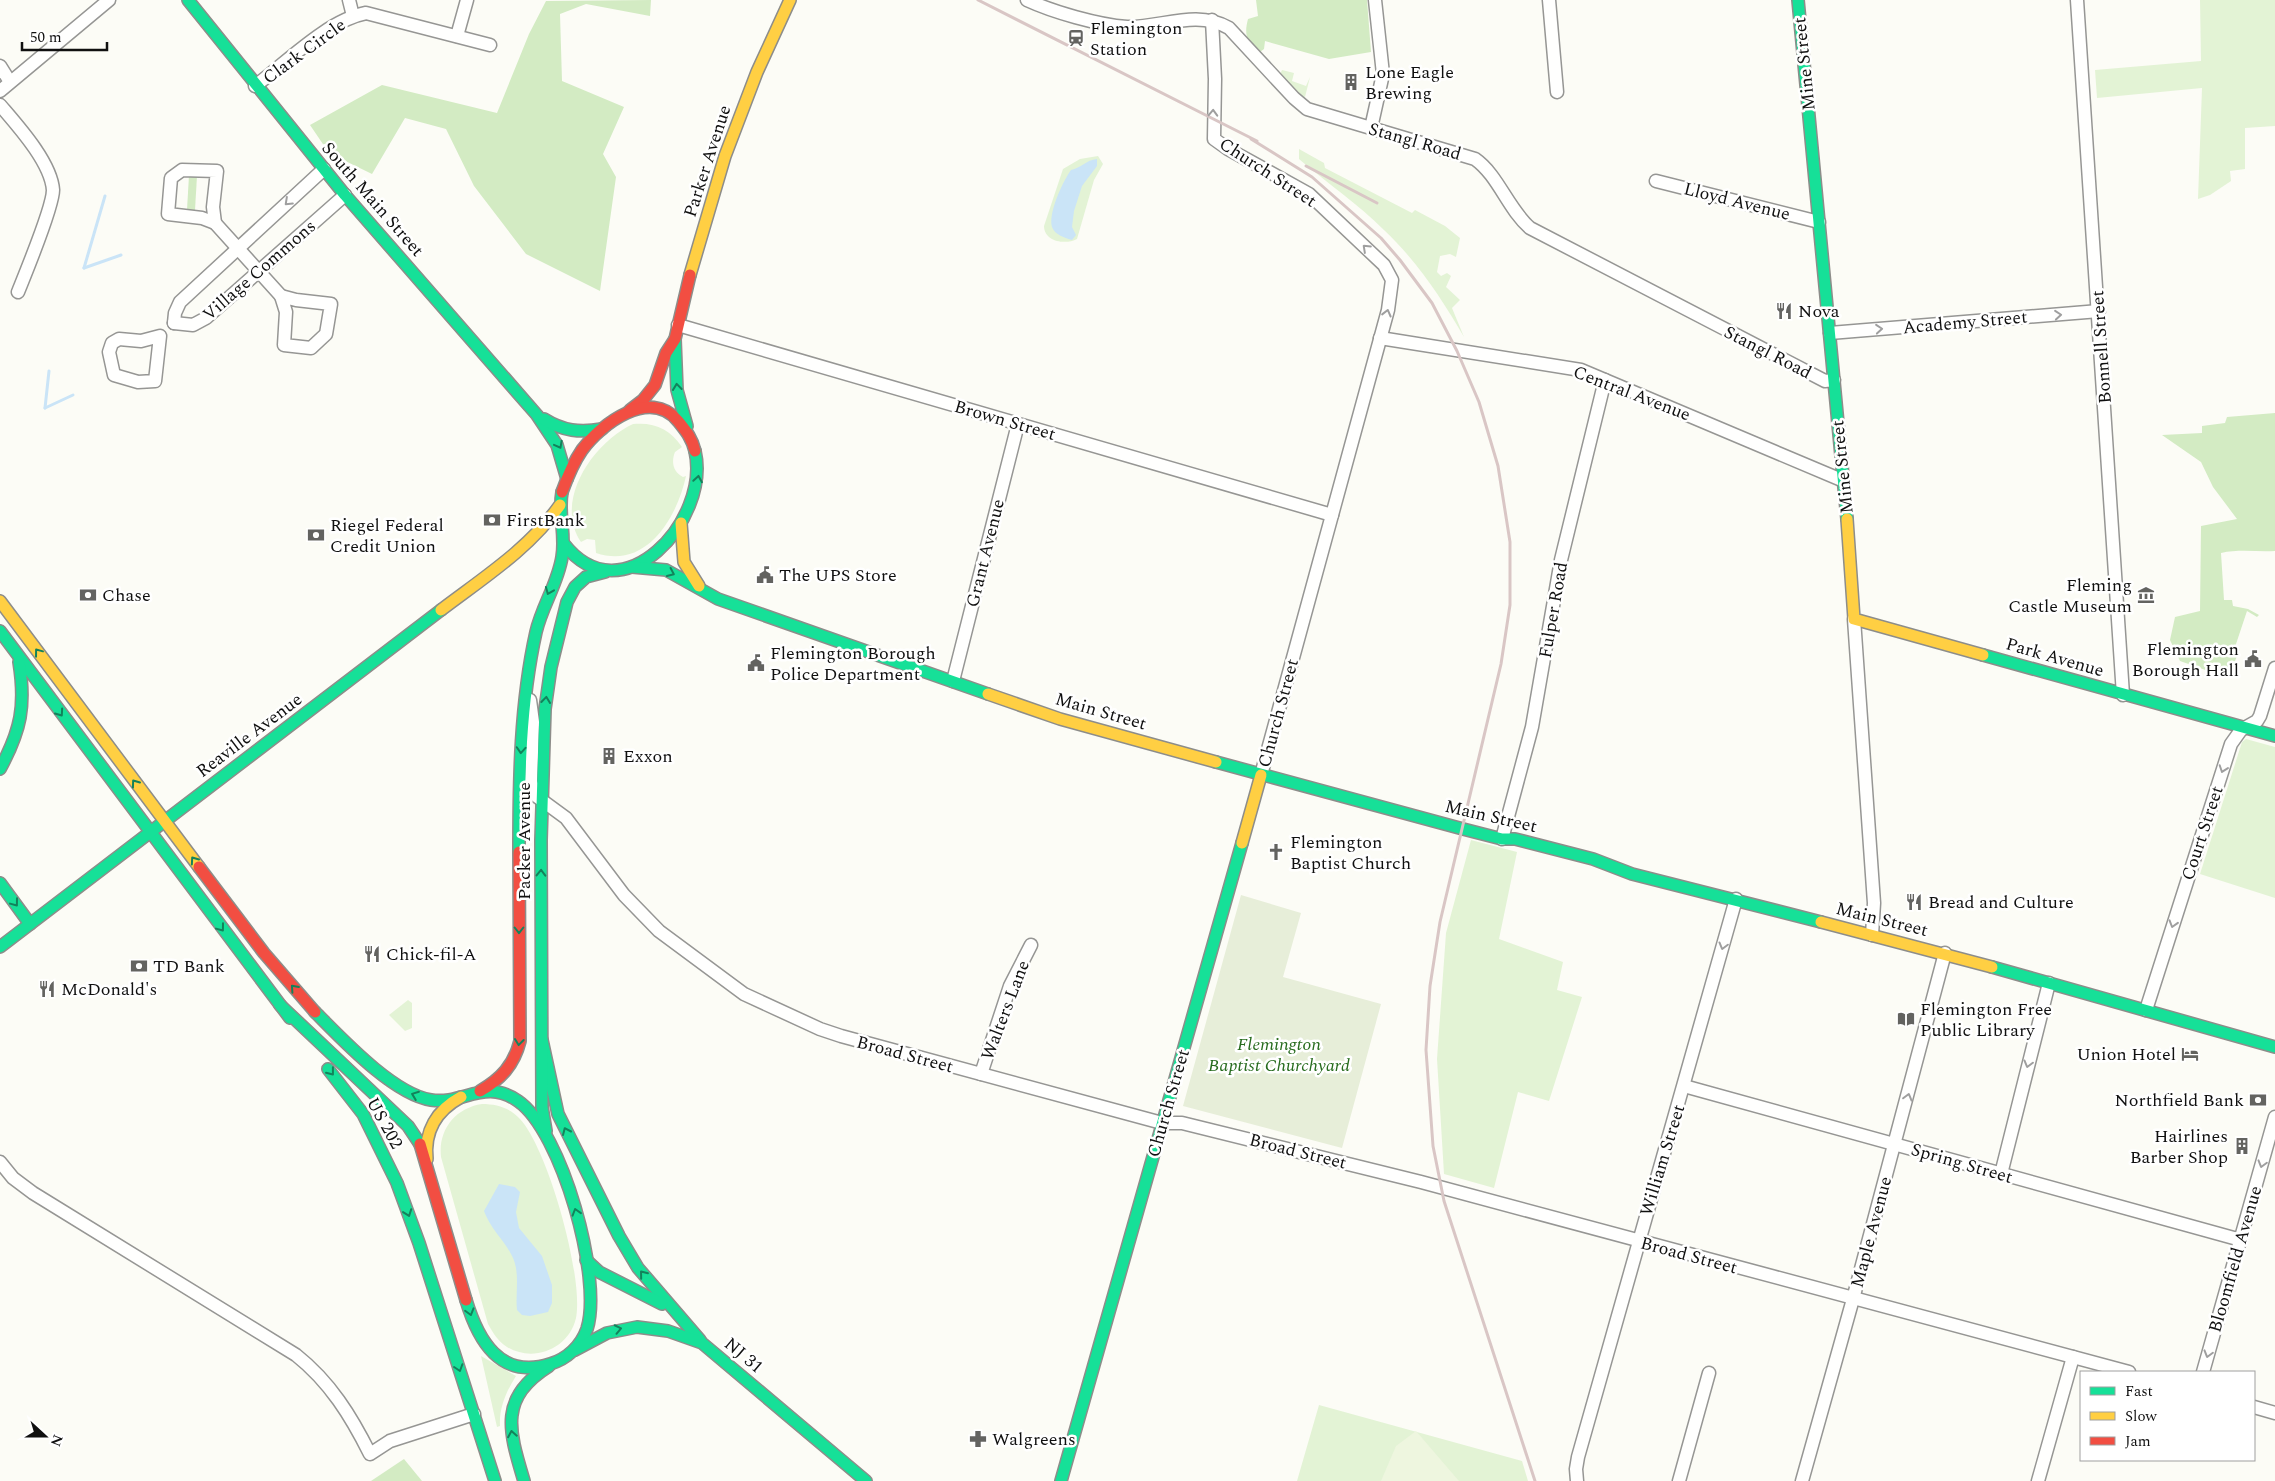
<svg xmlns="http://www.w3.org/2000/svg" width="2275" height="1481" viewBox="0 0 2275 1481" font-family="Spectral,serif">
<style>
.green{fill:#e3f3d5}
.forest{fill:#d3ebc3}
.cemetery{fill:#e7eed9}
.pitch{fill:#eef6df}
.water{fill:#cae4f7}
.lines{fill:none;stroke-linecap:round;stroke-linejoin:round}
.stream{stroke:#cae4f7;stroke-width:3}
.street-casing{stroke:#969694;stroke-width:15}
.fast-casing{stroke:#8d8d8a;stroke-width:14}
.slow-casing{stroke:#8d8d8a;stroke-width:14}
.jam-casing{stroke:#8d8d8a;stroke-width:14}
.street{stroke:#fffffe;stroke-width:12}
.fast{stroke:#16e098;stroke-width:11}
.slow{stroke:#ffcf43;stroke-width:11}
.jam{stroke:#f24e42;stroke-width:11}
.rail{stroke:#d9c6c5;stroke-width:3}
.oneway{stroke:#9f9f9f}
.oneway2{stroke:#13825b}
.labels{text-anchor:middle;stroke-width:5;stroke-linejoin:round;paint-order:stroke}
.poi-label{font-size:18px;fill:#101010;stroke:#fff;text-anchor:start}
.street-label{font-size:18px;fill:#101010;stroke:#fff}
.park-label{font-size:18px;font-style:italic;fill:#266b1d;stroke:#fff}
</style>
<rect width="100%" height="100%" fill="#fcfcf6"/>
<g class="green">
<path d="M2200,0h75v126l-30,2v41l-15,2 1,10 -21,14 -12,4 4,-111 -105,10 -2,-28 106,-9z"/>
<path d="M1282,70l12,3 -2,8 14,5 4,-9 -5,20 -3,-1 -22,-22z"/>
<path d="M1299,149l25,14 1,5 87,45 3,-3 30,16 15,12 -4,19 -6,-3 -10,2 -3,16 4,4 6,-3 4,3 -5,11 14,13 -8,8 12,29c-22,-38 -47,-76 -80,-107 -26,-26 -57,-47 -85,-71z"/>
<path d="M1098,156l5,8 -9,16 -17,59c-11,6 -33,3 -33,-13l19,-57 17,-10z"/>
<path d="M633,424c22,-2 37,5 49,23l-7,5c-4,10 -2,20 8,25l3,-1c-9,42 -40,94 -90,77l-1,-13 -8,-1 -6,3c-28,-42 13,-100 52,-118z"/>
<path d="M2246,739l29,8v151l-75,-24 42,-132z"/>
<path d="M1471,840l46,12 -18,87 64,23 -6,28 25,7 -33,104 -31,-9 -24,96 -50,-14 -7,-115 9,-126z"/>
<path d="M408,1000l4,3v25l-7,3 -16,-16z"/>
<path d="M482,1104c15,0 28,4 38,15 28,30 64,158 56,199 -7,31 -43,45 -69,29 -9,-6 -14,-14 -19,-23l-47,-167c-3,-27 14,-49 41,-53z"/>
<path d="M481,1356l35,20c-10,16 -17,32 -16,50l-3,1z"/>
<path d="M1319,1405l203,56 6,20h-231z"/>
</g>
<g class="forest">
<path d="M651,0l-1,16 -64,-12 -26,10 2,67 62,26 -21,47 13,23 -16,114 -74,-37 -52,-68 -28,-57 -41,-11 -33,56 -43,-21 -19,-28 72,-40 115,28 32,-79 17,-33z"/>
<path d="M1256,0h111l4,52 -42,7 -64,-18 -1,8 -4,3c-14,-10 -16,-18 -12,-33l10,-3z"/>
<path d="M189,175l8,1 -2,34h-8z"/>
<path d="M2275,413v138c-18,1 -36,-2 -54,2l3,47h8l1,6 15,3 11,6 -2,2 -10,-6 -12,36 5,2 -12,29 -48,-17 -10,-21 5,-23 25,-6 1,-85 36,-7 -24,-32 -12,-25 -39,-27 40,-2v-7l23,-3 2,-6z"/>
<path d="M404,1459l18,22h-51z"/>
</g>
<path class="cemetery" d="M1241,895l60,18 -18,64 98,27 -39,144 -159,-42z"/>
<path class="pitch" d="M1416,1431l43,50h-78l15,-35z"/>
<g class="water">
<path d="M1097,159v7l-15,20 -8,25 -2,16 4,8 -4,5c-7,-2 -17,-5 -20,-13 -4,-14 11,-46 19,-57 10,-2 15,-10 26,-11z"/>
<path d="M499,1184l16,3 5,5 -4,20 3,16 23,28 10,29v18l-4,9 -18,4 -8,-1 -5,-5c-2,-18 4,-39 -6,-56 -8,-15 -21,-26 -27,-43z"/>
</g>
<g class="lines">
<g class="stream">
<path d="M84,268l21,-72"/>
<path d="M84,268l37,-13"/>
<path d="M45,408l4,-37"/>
<path d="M45,408l28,-13"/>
</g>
<g class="street-casing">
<g id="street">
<path d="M349,0l4,16"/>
<path d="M1027,0c26,12 71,25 100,27 34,1 69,-18 102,1l65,70 13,11 168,50c23,16 33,50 55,69l295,153 9,-1"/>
<path d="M1549,0l8,92"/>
<path d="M2077,0l46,695"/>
<path d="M1212,20l3,59 -1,60 14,10 81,45 75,71 8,15 -4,30 -127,465"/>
<path d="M457,36l10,-36"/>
<path d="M0,66l10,16"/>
<path d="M255,86c31,-23 73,-66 111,-73l124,32"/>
<path d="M0,91l109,-91"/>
<path d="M0,105c17,20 51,57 53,85 0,17 -27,82 -35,102"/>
<path d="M1371,128l12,-54 -8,-74"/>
<path d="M182,170l35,1 -4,36 2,16 -13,-5 -34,-4 3,-36z"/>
<path d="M1656,181l163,41"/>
<path d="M215,223l66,73"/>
<path d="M281,296l15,4 35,4 -5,30 -15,14 -27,-3 2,-33z"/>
<path d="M174,323l19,2 13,-7 139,-123"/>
<path d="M174,323l1,-10 5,-11 144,-133"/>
<path d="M678,325l654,190"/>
<path d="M1830,333l269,-22"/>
<path d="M160,336l-5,45 -17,1 -24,-7 -5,-23 3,-9 7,-4 22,2z"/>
<path d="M1380,338l201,32 263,111"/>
<path d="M1854,619l20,284 -2,32"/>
<path d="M953,681l65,-257"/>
<path d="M530,700l3,22 -2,60 5,14 30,22 58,77 35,36 85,63 76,35 21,7 321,87h20l239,59 708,190"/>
<path d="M1502,839l30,-112 29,-167 44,-180"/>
<path d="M2146,1010l85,-266 10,-14 16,-9 3,-5 15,-48"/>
<path d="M981,1074l29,-88 21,-41"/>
<path d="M1684,1086l557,154"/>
<path d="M0,1162l13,16 20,15 263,162c34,27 55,61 74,99l20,-13 84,-27"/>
<path d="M2001,1174l48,-191"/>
<path d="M2203,1372l72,-255"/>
<path d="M2254,1407l21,6"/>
<path d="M1577,1481l-1,-12 2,-12 158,-558"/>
<path d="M1679,1481l30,-108"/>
<path d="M1802,1481l51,-182 92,-346"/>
<path d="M2038,1481l35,-124"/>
</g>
</g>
<g class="fast-casing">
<g id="fast">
<path d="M188,0l157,195 192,220 20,30 10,34"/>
<path d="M1798,0l49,519"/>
<path d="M675,339l2,51 10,36"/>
<path d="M544,419c19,12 36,14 58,10"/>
<path d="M564,544c58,74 147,-24 131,-93"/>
<path d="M632,567l34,3 52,29 270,95"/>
<path d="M0,631l290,387"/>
<path d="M1983,655l292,81"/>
<path d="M1216,762l247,67 39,10h13l78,20 39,15 189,48"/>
<path d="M0,769c21,-39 26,-63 19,-107"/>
<path d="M519,852c0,-73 1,-148 17,-220 6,-26 22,-49 26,-75 4,-22 -4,-43 0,-65"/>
<path d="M0,883l30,41"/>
<path d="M0,947l441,-337"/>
<path d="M1992,967l283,80"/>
<path d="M280,1005l128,121 12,18"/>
<path d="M315,1012c27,27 78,82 116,88 32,5 54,-22 87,1 44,30 85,178 69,228 -6,17 -20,30 -37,35 -50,16 -72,-24 -84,-64"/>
<path d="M542,1040l16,74 61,122 19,32 62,72"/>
<path d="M328,1069l35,45 34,69 22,60 76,238"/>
<path d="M546,1131l-4,-24 -1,-267 4,-131 6,-42 16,-65 8,-15 11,-10 19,-5"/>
<path d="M586,1260l13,12 63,32"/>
<path d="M575,1350l32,-17 30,-6 31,4 34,12 164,138"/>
<path d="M524,1481c-15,-50 -26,-83 25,-115"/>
<path d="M1061,1481l181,-638"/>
</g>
</g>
<g class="slow-casing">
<g id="slow">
<path d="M690,275l35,-119 32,-84 33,-72"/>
<path d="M1847,519l7,100 129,36"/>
<path d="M681,523l3,39 15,24"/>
<path d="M0,601l199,266"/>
<path d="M441,610c42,-32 88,-61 119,-105"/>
<path d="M988,694l72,25 156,43"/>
<path d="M1242,843l19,-68"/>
<path d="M1821,922l171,45"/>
<path d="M427,1159c-3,-28 10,-49 34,-62"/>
</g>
</g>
<g class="jam-casing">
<g id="jam">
<path d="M630,410l13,-10 12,-15 11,-32 9,-14 15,-64"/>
<path d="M562,492c5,-14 11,-29 20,-42 19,-26 68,-63 96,-29 8,10 14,17 17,30"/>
<path d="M199,867l65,86 51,59"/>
<path d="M480,1091c21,-12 34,-26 40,-50l-1,-189"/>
<path d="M420,1144l46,156"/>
</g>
</g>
<use href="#street" class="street"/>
<use href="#fast" class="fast"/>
<use href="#slow" class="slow"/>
<use href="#jam" class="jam"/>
<g class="rail">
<path d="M978,0l279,141"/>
<path d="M1251,139l61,38 69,61 19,22 32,43 25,48 22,51 19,64 12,76v63l-9,59 -61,258 -10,64 -4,64 7,96 11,55 91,280"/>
<path d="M1306,166l71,37"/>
</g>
</g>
<defs><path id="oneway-chevron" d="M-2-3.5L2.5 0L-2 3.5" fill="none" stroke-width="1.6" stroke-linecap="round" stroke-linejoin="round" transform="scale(1.25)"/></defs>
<g class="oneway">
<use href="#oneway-chevron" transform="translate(1213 113) rotate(-88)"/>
<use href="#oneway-chevron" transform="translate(288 202) rotate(137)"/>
<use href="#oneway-chevron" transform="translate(1366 248) rotate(-137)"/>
<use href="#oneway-chevron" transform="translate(1387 313) rotate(-76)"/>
<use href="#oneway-chevron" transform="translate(2058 315) rotate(-5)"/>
<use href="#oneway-chevron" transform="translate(1879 329) rotate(-5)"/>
<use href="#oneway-chevron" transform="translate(2223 769) rotate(109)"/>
<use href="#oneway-chevron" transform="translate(2173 924) rotate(107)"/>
<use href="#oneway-chevron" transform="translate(1723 946) rotate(105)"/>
<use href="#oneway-chevron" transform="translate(2028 1064) rotate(105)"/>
<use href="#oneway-chevron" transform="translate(1908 1097) rotate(-75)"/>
<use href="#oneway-chevron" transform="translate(2262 1164) rotate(106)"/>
<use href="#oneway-chevron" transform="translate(2208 1354) rotate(106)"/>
</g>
<g class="oneway2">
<use href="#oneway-chevron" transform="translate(677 387) rotate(-96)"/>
<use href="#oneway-chevron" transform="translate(559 445) rotate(62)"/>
<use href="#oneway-chevron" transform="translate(698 479) rotate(-81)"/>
<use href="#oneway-chevron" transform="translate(671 573) rotate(25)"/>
<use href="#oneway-chevron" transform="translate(549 591) rotate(112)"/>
<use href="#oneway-chevron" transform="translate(38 652) rotate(-127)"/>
<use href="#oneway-chevron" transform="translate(546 700) rotate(-83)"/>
<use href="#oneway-chevron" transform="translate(60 713) rotate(55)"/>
<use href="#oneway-chevron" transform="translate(521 750) rotate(94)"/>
<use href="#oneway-chevron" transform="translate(135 783) rotate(-126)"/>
<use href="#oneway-chevron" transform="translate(194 860) rotate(-125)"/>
<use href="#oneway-chevron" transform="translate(541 873) rotate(-89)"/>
<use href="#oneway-chevron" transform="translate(15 903) rotate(53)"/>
<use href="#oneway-chevron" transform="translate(221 928) rotate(53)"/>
<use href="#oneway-chevron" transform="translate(519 930) rotate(90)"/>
<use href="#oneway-chevron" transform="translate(294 988) rotate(-132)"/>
<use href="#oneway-chevron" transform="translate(519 1042) rotate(97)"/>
<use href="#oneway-chevron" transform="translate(331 1072) rotate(52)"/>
<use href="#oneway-chevron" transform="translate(415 1095) rotate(-159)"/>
<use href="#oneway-chevron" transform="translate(566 1131) rotate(-114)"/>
<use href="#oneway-chevron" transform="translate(576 1212) rotate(-107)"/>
<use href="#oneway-chevron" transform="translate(408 1213) rotate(70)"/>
<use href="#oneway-chevron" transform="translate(643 1274) rotate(-129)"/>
<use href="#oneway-chevron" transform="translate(470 1312) rotate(74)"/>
<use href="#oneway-chevron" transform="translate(618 1329) rotate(-12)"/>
<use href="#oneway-chevron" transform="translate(459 1368) rotate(72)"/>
<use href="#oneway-chevron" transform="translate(512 1434) rotate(-100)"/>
</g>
<defs>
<g id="station-bare" transform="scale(1.35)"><path d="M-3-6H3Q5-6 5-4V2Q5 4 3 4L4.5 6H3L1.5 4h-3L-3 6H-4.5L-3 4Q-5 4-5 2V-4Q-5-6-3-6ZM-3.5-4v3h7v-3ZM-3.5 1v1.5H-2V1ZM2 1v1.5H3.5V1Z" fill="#636360" stroke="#fff" stroke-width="2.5" paint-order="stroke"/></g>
<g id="building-bare" transform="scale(1.35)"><path d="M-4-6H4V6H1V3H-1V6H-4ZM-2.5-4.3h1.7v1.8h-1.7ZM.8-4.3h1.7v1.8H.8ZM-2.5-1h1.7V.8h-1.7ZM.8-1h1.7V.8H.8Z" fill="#636360" stroke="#fff" stroke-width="2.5" paint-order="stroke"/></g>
<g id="restaurant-bare" transform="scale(1.35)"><path d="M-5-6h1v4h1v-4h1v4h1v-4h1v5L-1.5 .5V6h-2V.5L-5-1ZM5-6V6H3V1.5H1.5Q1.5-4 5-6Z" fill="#636360" stroke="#fff" stroke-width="2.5" paint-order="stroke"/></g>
<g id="bank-bare" transform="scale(1.35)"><path d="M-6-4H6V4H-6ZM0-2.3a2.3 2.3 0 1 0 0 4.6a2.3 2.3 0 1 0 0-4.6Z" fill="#636360" stroke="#fff" stroke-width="2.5" paint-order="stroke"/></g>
<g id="civic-bare" transform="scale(1.35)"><path d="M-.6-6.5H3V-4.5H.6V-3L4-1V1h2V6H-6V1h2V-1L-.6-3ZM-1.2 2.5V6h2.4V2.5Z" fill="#636360" stroke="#fff" stroke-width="2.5" paint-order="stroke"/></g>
<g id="museum-bare" transform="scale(1.35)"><path d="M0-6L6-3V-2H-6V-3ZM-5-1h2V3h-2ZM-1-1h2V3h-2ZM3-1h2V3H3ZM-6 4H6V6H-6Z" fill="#636360" stroke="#fff" stroke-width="2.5" paint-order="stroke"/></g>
<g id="church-bare" transform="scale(1.35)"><path d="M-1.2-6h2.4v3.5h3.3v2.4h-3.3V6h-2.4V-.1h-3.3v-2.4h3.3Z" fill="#636360" stroke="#fff" stroke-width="2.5" paint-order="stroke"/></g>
<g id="library-bare" transform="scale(1.35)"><path d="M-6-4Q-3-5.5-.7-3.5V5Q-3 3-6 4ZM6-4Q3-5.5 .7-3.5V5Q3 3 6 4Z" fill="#636360" stroke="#fff" stroke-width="2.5" paint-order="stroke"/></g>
<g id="hotel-bare" transform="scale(1.35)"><path d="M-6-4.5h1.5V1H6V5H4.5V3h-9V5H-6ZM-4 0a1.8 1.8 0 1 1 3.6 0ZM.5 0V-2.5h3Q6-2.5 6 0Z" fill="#636360" stroke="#fff" stroke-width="2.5" paint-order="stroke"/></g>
<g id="pharmacy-bare" transform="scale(1.35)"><path d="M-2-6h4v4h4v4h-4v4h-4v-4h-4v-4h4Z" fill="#636360" stroke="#fff" stroke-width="2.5" paint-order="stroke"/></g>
</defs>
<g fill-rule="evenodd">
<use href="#station-bare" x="1076" y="38"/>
<use href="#building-bare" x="1351" y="82"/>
<use href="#restaurant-bare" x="1784" y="311"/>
<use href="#bank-bare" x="492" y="520"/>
<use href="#bank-bare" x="316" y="535"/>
<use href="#civic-bare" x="765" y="575"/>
<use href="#bank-bare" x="88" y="595"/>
<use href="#museum-bare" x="2146" y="595"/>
<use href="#civic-bare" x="2253" y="659"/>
<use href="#civic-bare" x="756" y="663"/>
<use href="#building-bare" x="609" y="756"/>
<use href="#church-bare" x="1276" y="852"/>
<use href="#restaurant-bare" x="1914" y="902"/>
<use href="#restaurant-bare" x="372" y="954"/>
<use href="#bank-bare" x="139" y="966"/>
<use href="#restaurant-bare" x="47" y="989"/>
<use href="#library-bare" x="1906" y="1019"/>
<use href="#hotel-bare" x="2190" y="1054"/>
<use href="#bank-bare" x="2258" y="1100"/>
<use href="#building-bare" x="2242" y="1146"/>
<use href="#pharmacy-bare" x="978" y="1439"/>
</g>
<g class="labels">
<g class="poi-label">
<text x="1090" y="34">Flemington<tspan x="1090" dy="21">Station</tspan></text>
<text x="1365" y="78">Lone Eagle<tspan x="1365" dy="21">Brewing</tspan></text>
<text x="1798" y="317">Nova</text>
<text x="506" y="526">FirstBank</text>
<text x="330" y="531">Riegel Federal<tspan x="330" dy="21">Credit Union</tspan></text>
<text x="779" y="581">The UPS Store</text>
<text x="2132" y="591" text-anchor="end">Fleming<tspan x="2132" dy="21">Castle Museum</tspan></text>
<text x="102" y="601">Chase</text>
<text x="2239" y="655" text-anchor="end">Flemington<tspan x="2239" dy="21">Borough Hall</tspan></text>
<text x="770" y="659">Flemington Borough<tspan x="770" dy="21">Police Department</tspan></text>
<text x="623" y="762">Exxon</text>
<text x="1290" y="848">Flemington<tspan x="1290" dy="21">Baptist Church</tspan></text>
<text x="1928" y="908">Bread and Culture</text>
<text x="386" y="960">Chick-fil-A</text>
<text x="153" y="972">TD Bank</text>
<text x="61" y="995">McDonald's</text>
<text x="1920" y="1015">Flemington Free<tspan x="1920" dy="21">Public Library</tspan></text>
<text x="2176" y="1060" text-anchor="end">Union Hotel</text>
<text x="2244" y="1106" text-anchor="end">Northfield Bank</text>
<text x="2228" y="1142" text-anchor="end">Hairlines<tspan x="2228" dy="21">Barber Shop</tspan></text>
<text x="992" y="1445">Walgreens</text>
</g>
<g class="street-label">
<text transform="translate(304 51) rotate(-36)" y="6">Clark Circle</text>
<text transform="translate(1804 64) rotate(-96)" y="6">Mine Street</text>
<text transform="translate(1415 141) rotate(16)" y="6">Stangl Road</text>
<text transform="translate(707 161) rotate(-72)" y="6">Parker Avenue</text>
<text transform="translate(1268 172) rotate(33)" y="6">Church Street</text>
<text transform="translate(373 199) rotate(49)" y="6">South Main Street</text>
<text transform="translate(1737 201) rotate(14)" y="6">Lloyd Avenue</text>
<text transform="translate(259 270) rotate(-41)" y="6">Village Commons</text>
<text transform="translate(1965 322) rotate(-5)" y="6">Academy Street</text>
<text transform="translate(2101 347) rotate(-94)" y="6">Bonnell Street</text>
<text transform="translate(1768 352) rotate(27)" y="6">Stangl Road</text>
<text transform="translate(1632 393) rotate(21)" y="6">Central Avenue</text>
<text transform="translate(1005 420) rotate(16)" y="6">Brown Street</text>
<text transform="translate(1842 467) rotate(-96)" y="6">Mine Street</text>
<text transform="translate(985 553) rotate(-76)" y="6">Grant Avenue</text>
<text transform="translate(1553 610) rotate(-80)" y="6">Fulper Road</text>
<text transform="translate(2055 657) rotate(16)" y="6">Park Avenue</text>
<text transform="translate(1101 711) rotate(16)" y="6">Main Street</text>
<text transform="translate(1278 713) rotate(-75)" y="6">Church Street</text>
<text transform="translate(249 735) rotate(-37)" y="6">Reaville Avenue</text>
<text transform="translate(1491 816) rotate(13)" y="6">Main Street</text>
<text transform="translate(2202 833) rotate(-72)" y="6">Court Street</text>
<text transform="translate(524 841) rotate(-90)" y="6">Packer Avenue</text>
<text transform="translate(1882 919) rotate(14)" y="6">Main Street</text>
<text transform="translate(1005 1010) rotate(-69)" y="6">Walters Lane</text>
<text transform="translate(905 1054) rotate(15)" y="6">Broad Street</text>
<text transform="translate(1168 1103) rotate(-74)" y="6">Church Street</text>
<text transform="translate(385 1123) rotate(61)" y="6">US 202</text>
<text transform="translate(1298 1151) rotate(14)" y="6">Broad Street</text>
<text transform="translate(1662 1160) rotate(-73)" y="6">William Street</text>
<text transform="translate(1962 1163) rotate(16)" y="6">Spring Street</text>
<text transform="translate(1871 1232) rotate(-75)" y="6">Maple Avenue</text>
<text transform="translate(1689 1255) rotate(15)" y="6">Broad Street</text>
<text transform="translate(2235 1259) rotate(-74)" y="6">Bloomfield Avenue</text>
<text transform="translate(744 1355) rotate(40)" y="6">NJ 31</text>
</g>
<g class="park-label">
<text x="1279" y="1050">Flemington<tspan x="1279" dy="21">Baptist Churchyard</tspan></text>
</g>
</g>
<rect x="2080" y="1371" width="175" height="90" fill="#ffffff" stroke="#9f9f9f"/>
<rect x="2090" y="1387" width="25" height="8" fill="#16e098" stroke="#9f9f9f"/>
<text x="2125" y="1396" font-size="15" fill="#101010">Fast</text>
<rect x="2090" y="1412" width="25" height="8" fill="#ffcf43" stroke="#9f9f9f"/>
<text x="2125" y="1421" font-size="15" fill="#101010">Slow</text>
<rect x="2090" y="1437" width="25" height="8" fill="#f24e42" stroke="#9f9f9f"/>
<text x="2125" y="1446" font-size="15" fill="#101010">Jam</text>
<g transform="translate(45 1436) rotate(111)" stroke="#ffffff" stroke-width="4" paint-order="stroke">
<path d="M0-4L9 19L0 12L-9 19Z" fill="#101010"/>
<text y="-8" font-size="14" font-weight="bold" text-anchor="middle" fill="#101010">N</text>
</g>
<path d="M22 42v8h85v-8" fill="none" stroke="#101010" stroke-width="2.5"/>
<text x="30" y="42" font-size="15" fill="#101010" stroke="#ffffff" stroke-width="4" paint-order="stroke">50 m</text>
</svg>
